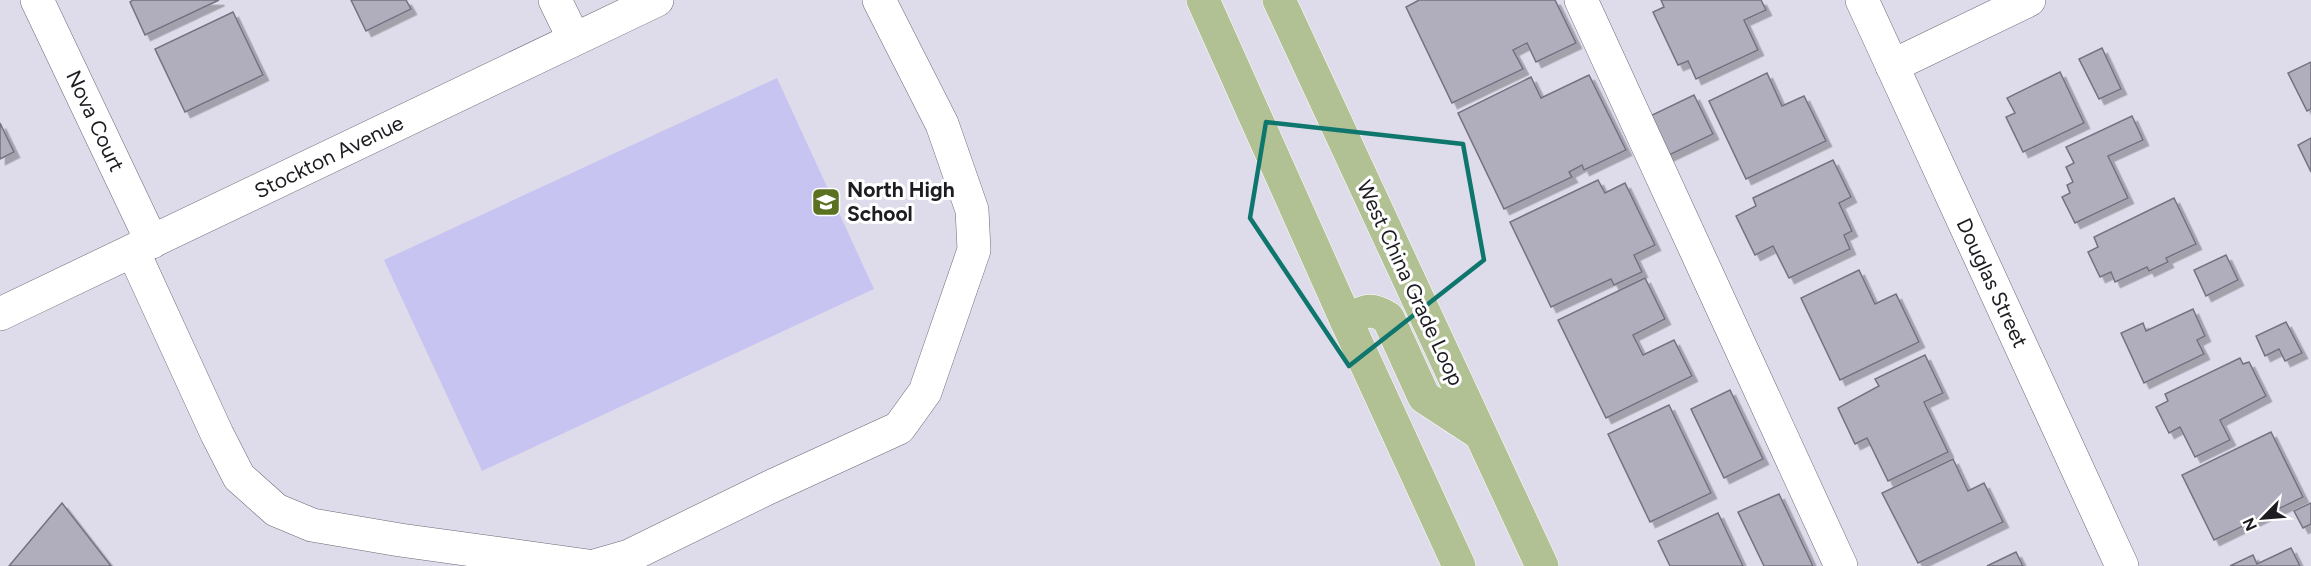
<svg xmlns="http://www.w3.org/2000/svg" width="2311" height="566" viewBox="0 0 2311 566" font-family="Figtree,sans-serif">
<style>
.green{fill:#c8c4f1}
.building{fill:#b0aebd;stroke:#737280;stroke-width:1.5;filter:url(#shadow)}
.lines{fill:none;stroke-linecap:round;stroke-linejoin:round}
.minor-casing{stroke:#6a6976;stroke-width:34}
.major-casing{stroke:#fff;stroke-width:34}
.minor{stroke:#fff;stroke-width:33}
.major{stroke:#b2c193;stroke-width:33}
.marked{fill:none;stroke:#0f766e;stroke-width:4.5;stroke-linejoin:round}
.labels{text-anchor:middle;stroke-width:6;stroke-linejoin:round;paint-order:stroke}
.street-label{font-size:21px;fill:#1c1c21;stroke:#fff}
.poi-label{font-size:21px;font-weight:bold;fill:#1c1c21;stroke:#fff;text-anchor:start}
</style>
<defs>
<filter id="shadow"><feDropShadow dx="5.5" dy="5.5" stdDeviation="0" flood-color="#0004"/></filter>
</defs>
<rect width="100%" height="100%" fill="#dedceb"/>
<path class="green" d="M777,78l97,211 -392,182 -98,-211z"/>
<g class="building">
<path d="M133,0h86l-74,35 -15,-33z"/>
<path d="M351,0h55l5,9 -45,22z"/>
<path d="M1419,0h136l21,43 -40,19 -9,-19 -14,7 10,19 -71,34 -46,-96z"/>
<path d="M1661,0h100l5,10 -22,10 14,30 -62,29 -8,-18 -10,4 -25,-53 11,-5z"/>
<path d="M233,12l30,63 -78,37 -30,-63z"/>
<path d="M2102,48l19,41 -22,10 -20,-40z"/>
<path d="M2311,62v47l-4,2 -19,-38z"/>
<path d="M2060,72l24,51 -61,29 -17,-35 9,-4 -8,-15z"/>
<path d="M1767,73l15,33 22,-10 22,45 -80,38 -37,-78z"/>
<path d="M1589,75l37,75 -42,20 -2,-5 -13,7 3,5 -68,32 -46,-96 73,-36 10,21z"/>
<path d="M1694,95l19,39 -46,22 -19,-39z"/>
<path d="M2132,116l11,24 -35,16 20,42 -53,25 -13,-26 8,-4 -3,-8 6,-3 -7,-15 8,-4 -8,-16z"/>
<path d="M0,123l14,29 -14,7z"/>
<path d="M2311,138v34l-13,-27z"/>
<path d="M1833,160l18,37 -12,6 13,28 -8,4 6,14 -61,29 -16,-32 -18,9 -19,-39 20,-10 -3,-8z"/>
<path d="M1598,180l7,13 20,-10 30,62 -21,10 8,17 -28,13 -3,-6 -60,28 -41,-85z"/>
<path d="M2174,198l22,46 -30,14 2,4 -19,9 -2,-4 -32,15 -4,-10 -11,5 -12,-25 10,-5 -4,-10z"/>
<path d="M2226,255l12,25 -32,16 -12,-26z"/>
<path d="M1859,270l16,34 21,-10 23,48 -79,38 -39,-82z"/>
<path d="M1645,278l20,41 -32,16 10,20 31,-15 18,36 -86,42 -48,-98z"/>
<path d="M2193,309l12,27 -8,4 7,14 -60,29 -23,-50 22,-10 3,8z"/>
<path d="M2286,322l16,31 -17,8 -6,-12 -14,7 -9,-20z"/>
<path d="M1925,355l18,38 -19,9 24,50 -60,29 -21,-43 -12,6 -17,-36 41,-22 -4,-7z"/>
<path d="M2240,358l3,6 6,-2 17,34 -46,24 10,20 -35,17 -15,-30 -11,6 -13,-26 12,-6 -3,-7z"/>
<path d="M1730,390l33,69 -39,19 -33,-69z"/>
<path d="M1669,405l42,88 -61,29 -42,-88z"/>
<path d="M2271,432l32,65 -89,43 -32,-65z"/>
<path d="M1953,459l15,32 16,-8 19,39 -85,41 -36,-70z"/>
<path d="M1779,494l34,72h-49l-26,-54z"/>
<path d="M62,503l49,63h-102z"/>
<path d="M2311,503v21l-8,4 -9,-17z"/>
<path d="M1718,513l25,53h-73l-12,-25z"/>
<path d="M2291,548l9,18h-70l23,-11 4,9z"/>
<path d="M2016,552l7,14h-36z"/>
</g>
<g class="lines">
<g class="minor-casing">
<g id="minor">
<path d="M37,0l115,242"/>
<path d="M555,0l19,39"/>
<path d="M1581,0l260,566"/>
<path d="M1862,0l260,566"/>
<path d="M1892,66l137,-66"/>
<path d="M133,251l84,183 22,43 37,33 36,15 88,15 188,26"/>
<path d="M0,314l657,-314"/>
<path d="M594,566l35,-10 141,-69 129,-59 26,-36 49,-142 -2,-40 -30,-86 -63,-124"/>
</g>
</g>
<g class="major-casing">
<g id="major">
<path d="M1203,0l143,320 113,246"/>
<path d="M1279,0l263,566"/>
<path d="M1346,320c18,-8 24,-14 42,-2l36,79 55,36"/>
</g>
</g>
<use href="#minor" class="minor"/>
<use href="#major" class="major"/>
</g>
<path class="marked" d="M1266,122l197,22 21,116 -135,106 -99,-148z"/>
<defs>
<g id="school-square" transform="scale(1.5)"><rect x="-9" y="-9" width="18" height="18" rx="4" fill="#5a7122" stroke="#fff"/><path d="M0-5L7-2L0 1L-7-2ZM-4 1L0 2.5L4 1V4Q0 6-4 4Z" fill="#fff"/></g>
</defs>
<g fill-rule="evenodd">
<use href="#school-square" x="826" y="202"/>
</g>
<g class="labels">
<g class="street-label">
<text transform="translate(95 121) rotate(65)" y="7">Nova Court</text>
<text transform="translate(329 157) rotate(-26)" y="7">Stockton Avenue</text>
<text transform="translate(1410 283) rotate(65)" y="7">West China Grade Loop</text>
<text transform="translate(1992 283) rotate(65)" y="7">Douglas Street</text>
</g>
<g class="poi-label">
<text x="847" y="197">North High<tspan x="847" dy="24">School</tspan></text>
</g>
</g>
<g transform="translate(2263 518) rotate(245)" stroke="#ffffff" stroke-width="4.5" paint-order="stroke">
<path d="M0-4.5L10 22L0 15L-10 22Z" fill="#1c1c21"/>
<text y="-9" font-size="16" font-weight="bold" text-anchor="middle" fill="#1c1c21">N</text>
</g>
</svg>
